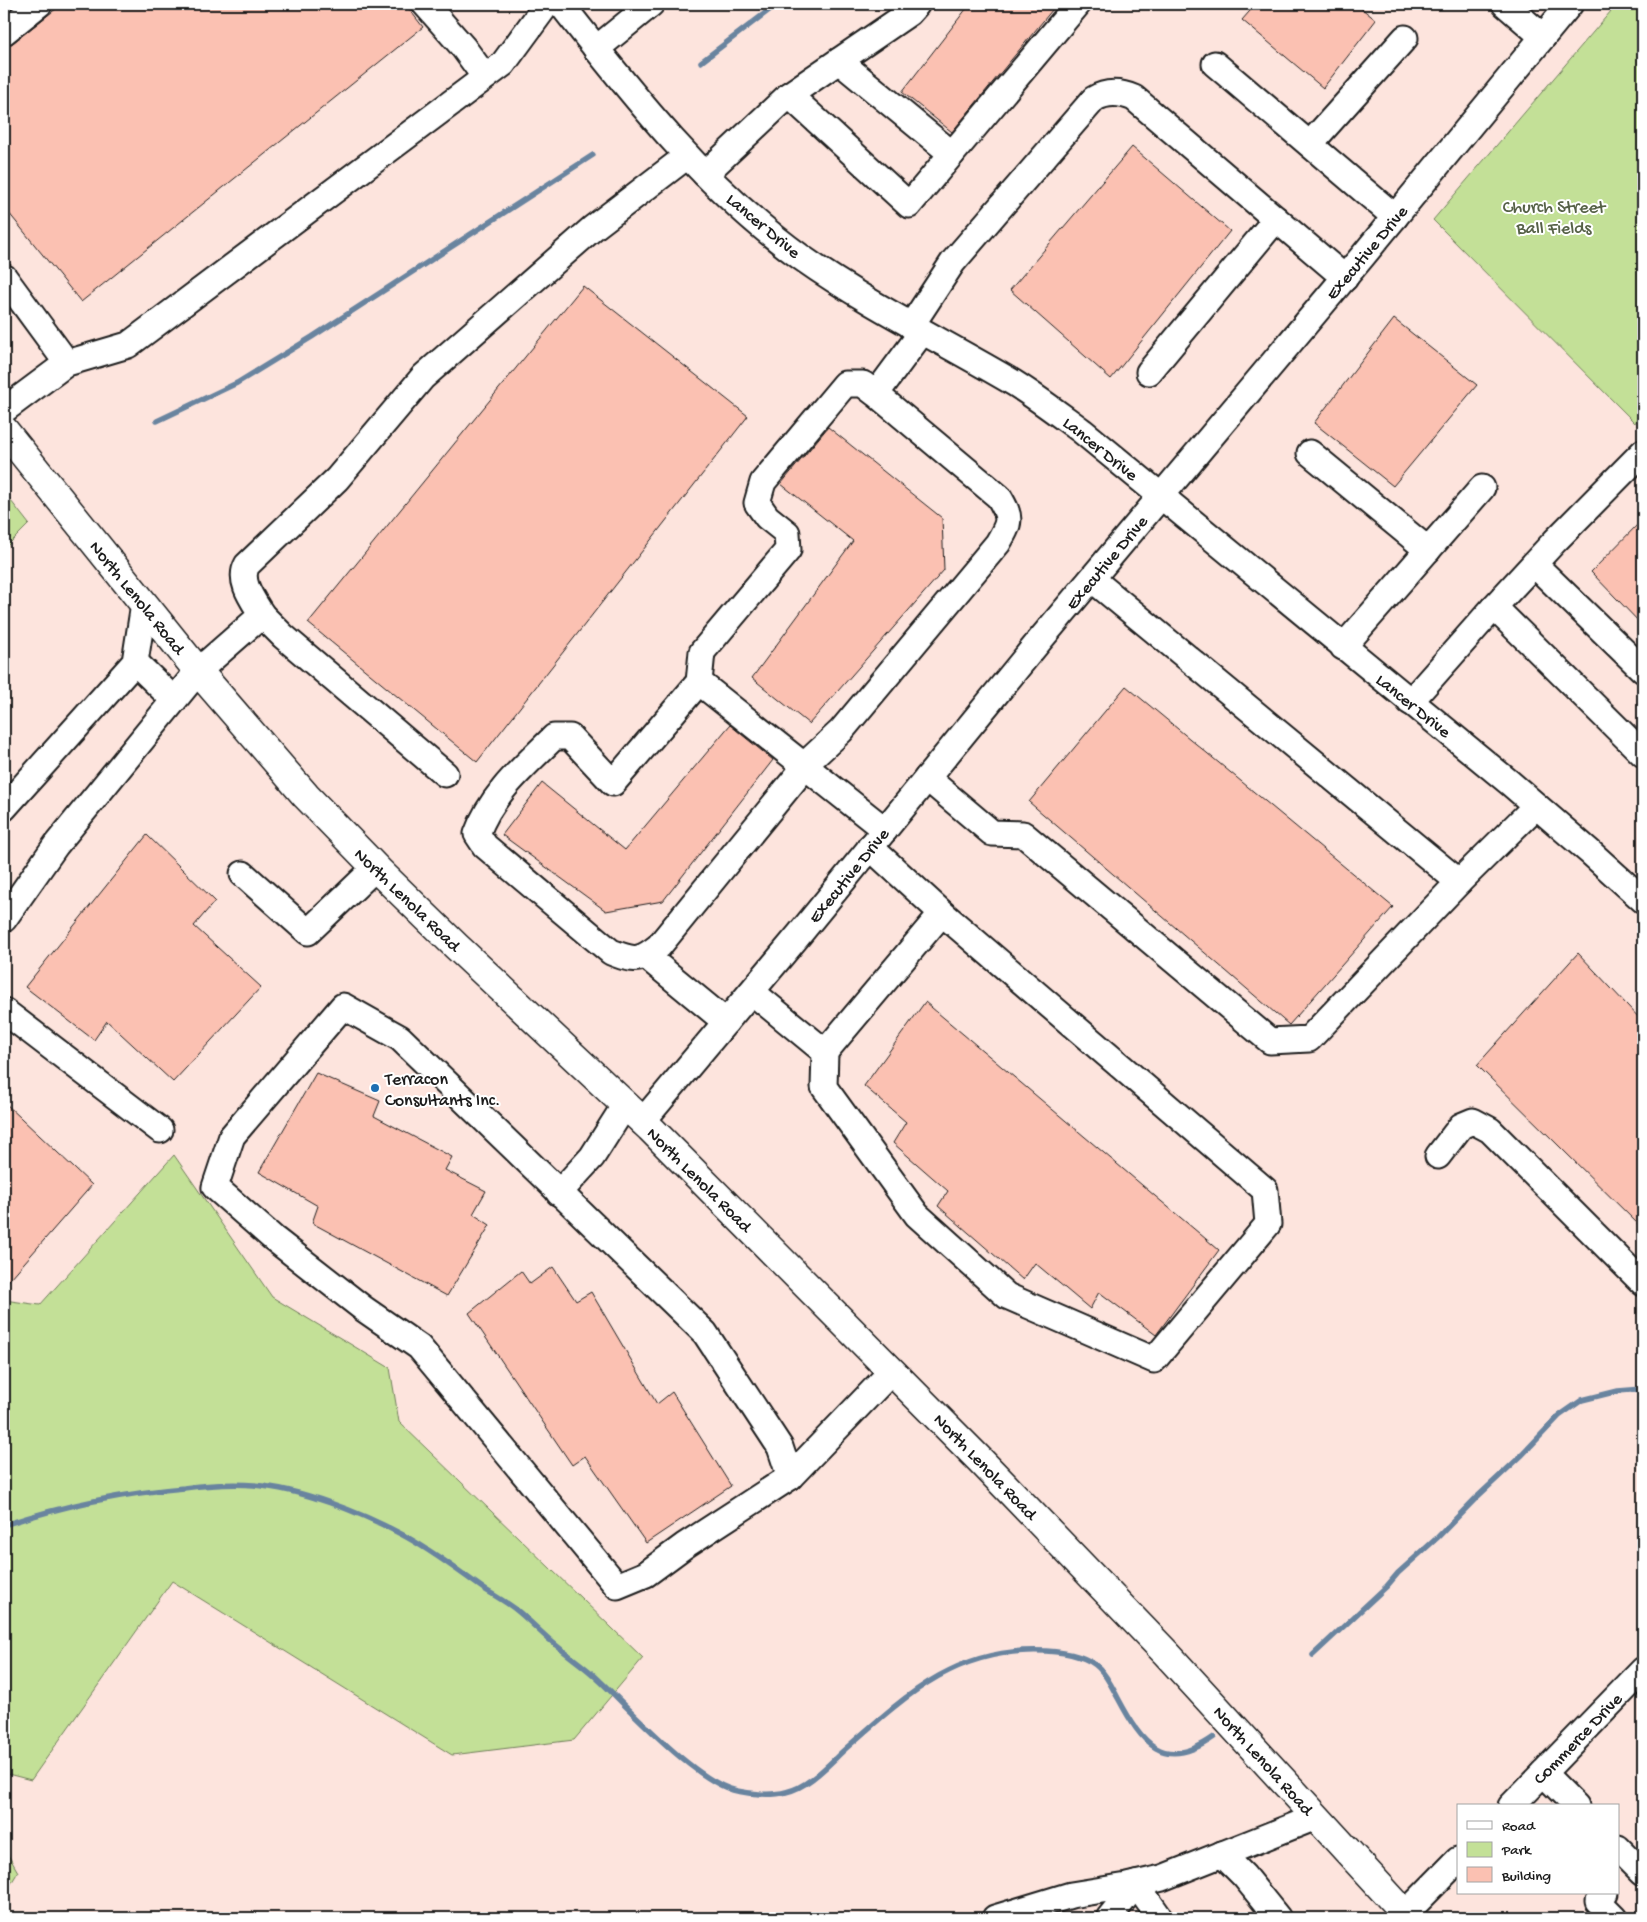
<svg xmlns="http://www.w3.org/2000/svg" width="1647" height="1922" viewBox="0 0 1647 1922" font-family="'Gochi Hand',sans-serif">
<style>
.built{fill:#fde4dd;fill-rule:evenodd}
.green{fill:#c3e097;stroke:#707e5a}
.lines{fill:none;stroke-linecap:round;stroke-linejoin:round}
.stream{stroke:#69849f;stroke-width:5.5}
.building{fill:#fbc1b2;stroke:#1c1c1c}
.minor-casing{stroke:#1c1c1c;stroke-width:29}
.major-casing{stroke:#1c1c1c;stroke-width:31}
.minor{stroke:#fff;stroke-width:25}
.major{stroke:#fff;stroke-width:28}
.poi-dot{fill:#1f6fb2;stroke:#fff;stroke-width:2}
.labels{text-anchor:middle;stroke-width:4;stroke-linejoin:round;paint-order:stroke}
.park-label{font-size:18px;fill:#566147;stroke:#fff}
.street-label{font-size:18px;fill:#1c1c1c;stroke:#fff}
.poi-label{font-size:18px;fill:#1c1c1c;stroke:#fff;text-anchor:start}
</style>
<rect width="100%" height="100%" fill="#fef3f0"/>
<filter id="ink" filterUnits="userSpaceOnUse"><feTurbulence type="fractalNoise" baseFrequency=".02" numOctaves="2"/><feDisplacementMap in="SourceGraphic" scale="10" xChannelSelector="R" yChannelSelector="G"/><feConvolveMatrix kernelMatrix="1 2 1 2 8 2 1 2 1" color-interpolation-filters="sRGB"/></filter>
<g filter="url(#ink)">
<path class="built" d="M4,4h1613l-184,216 202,202 8,-10v1506h-1639zM1458,1806h160v87h-160z"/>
<g class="green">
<path d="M1617,4h26v408l-8,11 -202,-203z"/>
<path d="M4,492l25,32 -25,25z"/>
<path d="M174,1155l98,142 118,71 9,54 244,236 -69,82 -122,15 -280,-174 -141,199 -27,-7v-473l36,5z"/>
<path d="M4,1848l14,24 -14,23z"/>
</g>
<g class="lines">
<g class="stream">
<path d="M701,62l76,-58"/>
<path d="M157,421l80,-38 75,-46 281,-182"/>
<path d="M4,1525c58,-19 119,-32 180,-37 23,-3 46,-5 70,-3 47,4 106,27 147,49 29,15 56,36 83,55 10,6 20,12 30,19 13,10 24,22 37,33 16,14 34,25 49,40 31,29 97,102 137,110 14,3 35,5 49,1 22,-5 41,-26 57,-41 62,-55 114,-105 203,-100 17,1 40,4 53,17 8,8 13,19 19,30 24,45 45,75 96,39"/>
<path d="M1313,1655l74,-69 11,-13 39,-35 40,-41 44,-41 38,-40 23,-16 36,-9 25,-2"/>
</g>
</g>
<g class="building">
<path d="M62,4h343l18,23 -342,275 -77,-95v-157z"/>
<path d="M970,4h87l-105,128 -50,-40z"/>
<path d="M1256,4h100l20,16 -53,68 -81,-68z"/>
<path d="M1132,147l98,84 -119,148 -101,-89z"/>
<path d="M583,286l165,130 -271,346 -169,-139z"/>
<path d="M1394,319l83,66 -84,101 -79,-63z"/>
<path d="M828,427l114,91 2,52 -135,154 -57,-46 101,-137 -72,-57z"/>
<path d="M1643,519v107l-52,-54z"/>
<path d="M1126,686l267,221 -104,118 -260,-223z"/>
<path d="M730,725l43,35 -110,141 -57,10 -104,-76 40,-52 83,67z"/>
<path d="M147,835l68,66 -21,25 67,61 -88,95 -66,-61 -13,19 -69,-53z"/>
<path d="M1578,953l65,69v207l-166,-164z"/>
<path d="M925,1002l294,248 -63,85 -57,-43 -9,17 -55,-46 -12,17 -85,-74 10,-15 -55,-48 13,-21 -42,-36z"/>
<path d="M316,1073l64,28 -6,15 78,41 -7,13 41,21 -13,23 17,11 -43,71 -135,-73 6,-17 -59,-34z"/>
<path d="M4,1102l88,83 -88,101z"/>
<path d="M553,1267l23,34 15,-9 66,112 15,-12 59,94 -85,57 -61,-87 -13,9 -103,-152 52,-42 9,13z"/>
</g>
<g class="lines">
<g class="minor-casing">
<g id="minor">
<path d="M425,4l38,43 22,30"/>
<path d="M561,4c72,92 145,185 241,254 68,48 141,83 212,125 24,15 46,32 68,48l428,352 81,70 52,47"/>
<path d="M1505,4l38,33"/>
<path d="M4,32l35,-28"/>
<path d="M596,49l55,-45"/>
<path d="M839,61l113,93"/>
<path d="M1215,64l180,153"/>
<path d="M789,95l120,110 169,-201"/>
<path d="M1310,144l95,-106"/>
<path d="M705,174l84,-79 120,-82 8,-9"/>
<path d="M4,277l63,86"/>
<path d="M911,326l42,-64 141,-163c13,-8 26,-7 40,-1l211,180"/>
<path d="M1149,372l127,-153"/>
<path d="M876,394l-13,-10h-18l-82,98 -6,21 10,14 20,16 1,17 -86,102 -3,30 -86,101 -43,-46h-16c-29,29 -63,57 -77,97l8,12 126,106c23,9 28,10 48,-6l153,-188 29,-27 157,-188c12,-21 14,-24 1,-46l-123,-103 46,-62"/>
<path d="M4,410l63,-47 61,-18 375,-281 44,-60"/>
<path d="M1310,453l118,97"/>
<path d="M1534,564l109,106"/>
<path d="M1494,607l149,147"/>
<path d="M262,615l21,21 162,138"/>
<path d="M1343,647l139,-159"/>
<path d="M135,662l39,38"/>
<path d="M699,682l186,148"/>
<path d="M1410,702l84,-95 61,-66 88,-89"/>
<path d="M927,778l65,55 31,1 247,207 39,-2 150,-157 -367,-303"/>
<path d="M4,808l131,-146 9,-58"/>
<path d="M243,874l65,58 67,-64"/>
<path d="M1459,882l77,-76"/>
<path d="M4,919l52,-74 142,-174 64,-56c-9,-15 -24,-34 -15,-50l90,-86 86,-102 170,-149 94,-72"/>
<path d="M646,956l80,66"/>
<path d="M752,992l73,60 -1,35 93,128 90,81 147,64 114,-136 -3,-34 -323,-277 -72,-66"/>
<path d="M343,1006l57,32 305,295 75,114 10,30 -106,69 -38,28 -29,12 -198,-239 -55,-38 -91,-71 -58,-51 17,-51z"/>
<path d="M4,1011l156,119"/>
<path d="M825,1052l117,-139"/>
<path d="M642,1122l156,-186 242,-296 322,-383 208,-253"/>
<path d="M1438,1156l23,-30 12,-5 17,9 153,153"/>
<path d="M559,1193l33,-36 33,-52"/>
<path d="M790,1477l102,-106"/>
<path d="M1543,1773l33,33"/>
<path d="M1511,1806l132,-136"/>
<path d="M1618,1848l25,25"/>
<path d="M1222,1854l22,22 34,42"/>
<path d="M1136,1884l24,34"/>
<path d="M1605,1893l-7,8 17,17"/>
<path d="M1405,1914l53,-54"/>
<path d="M995,1918l76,-23 56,-9 35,-8 154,-61"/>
<path d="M1109,1918l27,-34"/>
</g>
</g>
<g class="major-casing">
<path id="major" d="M4,430l194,241 108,125 73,75 77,75 194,182 331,333 185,192 243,265"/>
</g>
<use href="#minor" class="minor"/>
<use href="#major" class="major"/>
</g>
</g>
<circle class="poi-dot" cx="375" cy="1088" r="5"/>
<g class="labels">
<g class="park-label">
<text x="1554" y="212">Church Street<tspan x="1554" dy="21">Ball Fields</tspan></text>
</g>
<g class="street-label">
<text transform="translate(764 225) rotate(40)" y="6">Lancer Drive</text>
<text transform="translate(1366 252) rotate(-50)" y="6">Executive Drive</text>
<text transform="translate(1101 448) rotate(39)" y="6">Lancer Drive</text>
<text transform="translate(1106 562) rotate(-50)" y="6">Executive Drive</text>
<text transform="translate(138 597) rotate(51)" y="6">North Lenola Road</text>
<text transform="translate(1414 705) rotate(39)" y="6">Lancer Drive</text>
<text transform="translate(848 875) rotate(-51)" y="6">Executive Drive</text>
<text transform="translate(408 899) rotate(44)" y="6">North Lenola Road</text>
<text transform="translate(700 1179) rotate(45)" y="6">North Lenola Road</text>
<text transform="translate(986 1466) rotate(46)" y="6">North Lenola Road</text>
<text transform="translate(1577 1738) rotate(-46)" y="6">Commerce Drive</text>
<text transform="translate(1264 1760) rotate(48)" y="6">North Lenola Road</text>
</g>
<g class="poi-label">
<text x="385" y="1084">Terracon<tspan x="385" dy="21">Consultants Inc.</tspan></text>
</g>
</g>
<rect width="1647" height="1922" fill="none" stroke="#fff" stroke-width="20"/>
<rect x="10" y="10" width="1627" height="1902" fill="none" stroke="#1c1c1c" stroke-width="2" filter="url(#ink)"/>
<rect x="1457" y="1804" width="162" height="90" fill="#ffffff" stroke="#a4a4a4"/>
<rect x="1467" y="1821" width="25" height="8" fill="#ffffff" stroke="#a4a4a4"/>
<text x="1502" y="1830" font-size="15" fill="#1c1c1c">Road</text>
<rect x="1467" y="1842" width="25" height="15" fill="#c3e097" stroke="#a4a4a4"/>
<text x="1502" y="1854" font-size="15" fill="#1c1c1c">Park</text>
<rect x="1467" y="1867" width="25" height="15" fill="#fbc1b2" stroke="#a4a4a4"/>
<text x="1502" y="1880" font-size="15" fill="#1c1c1c">Building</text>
</svg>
